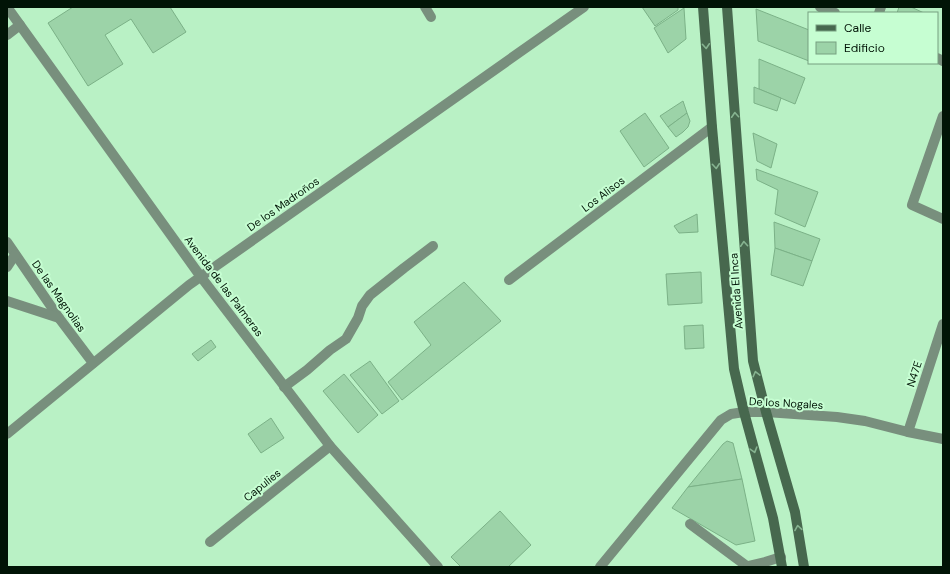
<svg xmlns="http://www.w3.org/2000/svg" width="950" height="574" viewBox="0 0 950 574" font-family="'DM Sans',sans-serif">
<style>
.building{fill:#9cd3a8;stroke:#7bb187}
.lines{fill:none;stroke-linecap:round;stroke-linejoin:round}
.service{stroke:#788f7d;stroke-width:10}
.minor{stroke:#788f7d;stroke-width:10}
.tertiary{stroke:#788f7d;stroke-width:10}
.secondary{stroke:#47684e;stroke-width:10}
.oneway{stroke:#86b390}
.labels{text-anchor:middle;stroke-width:4;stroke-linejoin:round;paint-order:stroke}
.street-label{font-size:11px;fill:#011406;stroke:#c6fed2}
</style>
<rect width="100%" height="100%" fill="#b9f1c5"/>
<g class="building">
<path d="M73,7h97l16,25 -33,21 -22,-34 -26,16 18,29 -35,22 -40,-63z"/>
<path d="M642,7h36v3l-23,16z"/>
<path d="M899,7h12l13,6h-27z"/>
<path d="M684,8l2,31 -18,14 -14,-25z"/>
<path d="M756,9l53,21v31l-51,-20z"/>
<path d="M759,59l46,19 -10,26 -36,-15z"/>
<path d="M754,87l27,11 -4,13 -23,-8z"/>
<path d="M683,101l4,12 -19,14 -8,-11z"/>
<path d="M645,113l24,35 -25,19 -24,-36z"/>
<path d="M687,113l3,8 -2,6 -5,5 -7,5 -8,-10z"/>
<path d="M753,133l24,11 -6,24 -14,-7z"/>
<path d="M756,169l62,23 -13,35 -30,-13 3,-24 -21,-10z"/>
<path d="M697,214l1,18 -19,1 -5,-7z"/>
<path d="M774,222l46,17 -8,22 -37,-13z"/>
<path d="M775,248l37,13 -9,25 -32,-11z"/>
<path d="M701,272l1,31 -34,2 -2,-31z"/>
<path d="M464,282l37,39 -99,79 -14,-18 43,-37 -17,-23z"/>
<path d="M703,325l1,23 -19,1 -1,-23z"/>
<path d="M211,340l5,7 -18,14 -6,-7z"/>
<path d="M370,361l29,40 -17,13 -32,-39z"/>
<path d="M344,374l34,41 -20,18 -35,-42z"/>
<path d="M271,418l13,20 -23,15 -13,-19z"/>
<path d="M727,441l6,2 9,36 -54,8 35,-43z"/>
<path d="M742,479l13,62 -19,4 -64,-37 16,-21z"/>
<path d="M500,511l31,34 -23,22h-47l-10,-10z"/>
</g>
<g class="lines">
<g class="service">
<path d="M284,387l23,-17 23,-20 16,-11 12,-21 4,-12 8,-11 34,-27 29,-22"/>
<path d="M690,524l58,43"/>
<path d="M748,566l17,-4 16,-5"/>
</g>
<g class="minor">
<path d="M425,7l6,10"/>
<path d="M820,7l15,6"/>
<path d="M879,13l2,-6"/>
<path d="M7,35l13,-10"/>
<path d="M937,58l6,3"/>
<path d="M943,116l-31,89 31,14"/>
<path d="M7,242l52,76 34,45"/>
<path d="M7,267l8,-12"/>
<path d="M509,280l203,-153"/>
<path d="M7,301l52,17"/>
<path d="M908,432l35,-108"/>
<path d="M7,434l182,-149 395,-278"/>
<path d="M210,542l120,-96"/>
<path d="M600,567l121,-147 10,-6 13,-2"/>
</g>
<g class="tertiary">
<path d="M7,7l194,270 129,169 108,121"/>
<path d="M744,412h22l71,5 28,4 43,11 35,7"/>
</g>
<g class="secondary">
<path d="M703,7l9,120 22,242 10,43 29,106 9,49"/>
<path d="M727,7l26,354 13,51 29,100 9,55"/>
</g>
</g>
<defs><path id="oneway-chevron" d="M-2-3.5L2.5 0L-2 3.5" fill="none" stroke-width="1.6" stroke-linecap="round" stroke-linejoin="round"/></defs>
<g class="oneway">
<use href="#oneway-chevron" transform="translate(706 46) rotate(86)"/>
<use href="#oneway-chevron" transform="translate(735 115) rotate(-94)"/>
<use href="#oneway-chevron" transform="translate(716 166) rotate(85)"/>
<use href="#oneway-chevron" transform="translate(744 244) rotate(-94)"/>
<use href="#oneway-chevron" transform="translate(756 374) rotate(-104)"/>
<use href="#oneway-chevron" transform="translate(754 450) rotate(74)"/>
<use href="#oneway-chevron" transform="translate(798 528) rotate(-99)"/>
</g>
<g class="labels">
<g class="street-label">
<text transform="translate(603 194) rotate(-37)" y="4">Los Alisos</text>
<text transform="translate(283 204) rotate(-35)" y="4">De los Madroños</text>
<text transform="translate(224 286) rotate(53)" y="4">Avenida de las Palmeras</text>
<text transform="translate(736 291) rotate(-94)" y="4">Avenida El Inca</text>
<text transform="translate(59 296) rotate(55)" y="4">De las Magnolias</text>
<text transform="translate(914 374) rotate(-72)" y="4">N47E</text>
<text transform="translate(786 403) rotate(3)" y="4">De los Nogales</text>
<text transform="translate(262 485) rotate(-39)" y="4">Capulies</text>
</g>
</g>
<rect width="950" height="574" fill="none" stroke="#011406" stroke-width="16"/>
<rect x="808" y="12" width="130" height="52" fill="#c6fed2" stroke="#77a080"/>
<rect x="816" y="25" width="20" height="6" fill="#47684e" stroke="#77a080"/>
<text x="844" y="32" font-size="12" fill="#011406">Calle</text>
<rect x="816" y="42" width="20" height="12" fill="#9cd3a8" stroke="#77a080"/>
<text x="844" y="52" font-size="12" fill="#011406">Edificio</text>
</svg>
